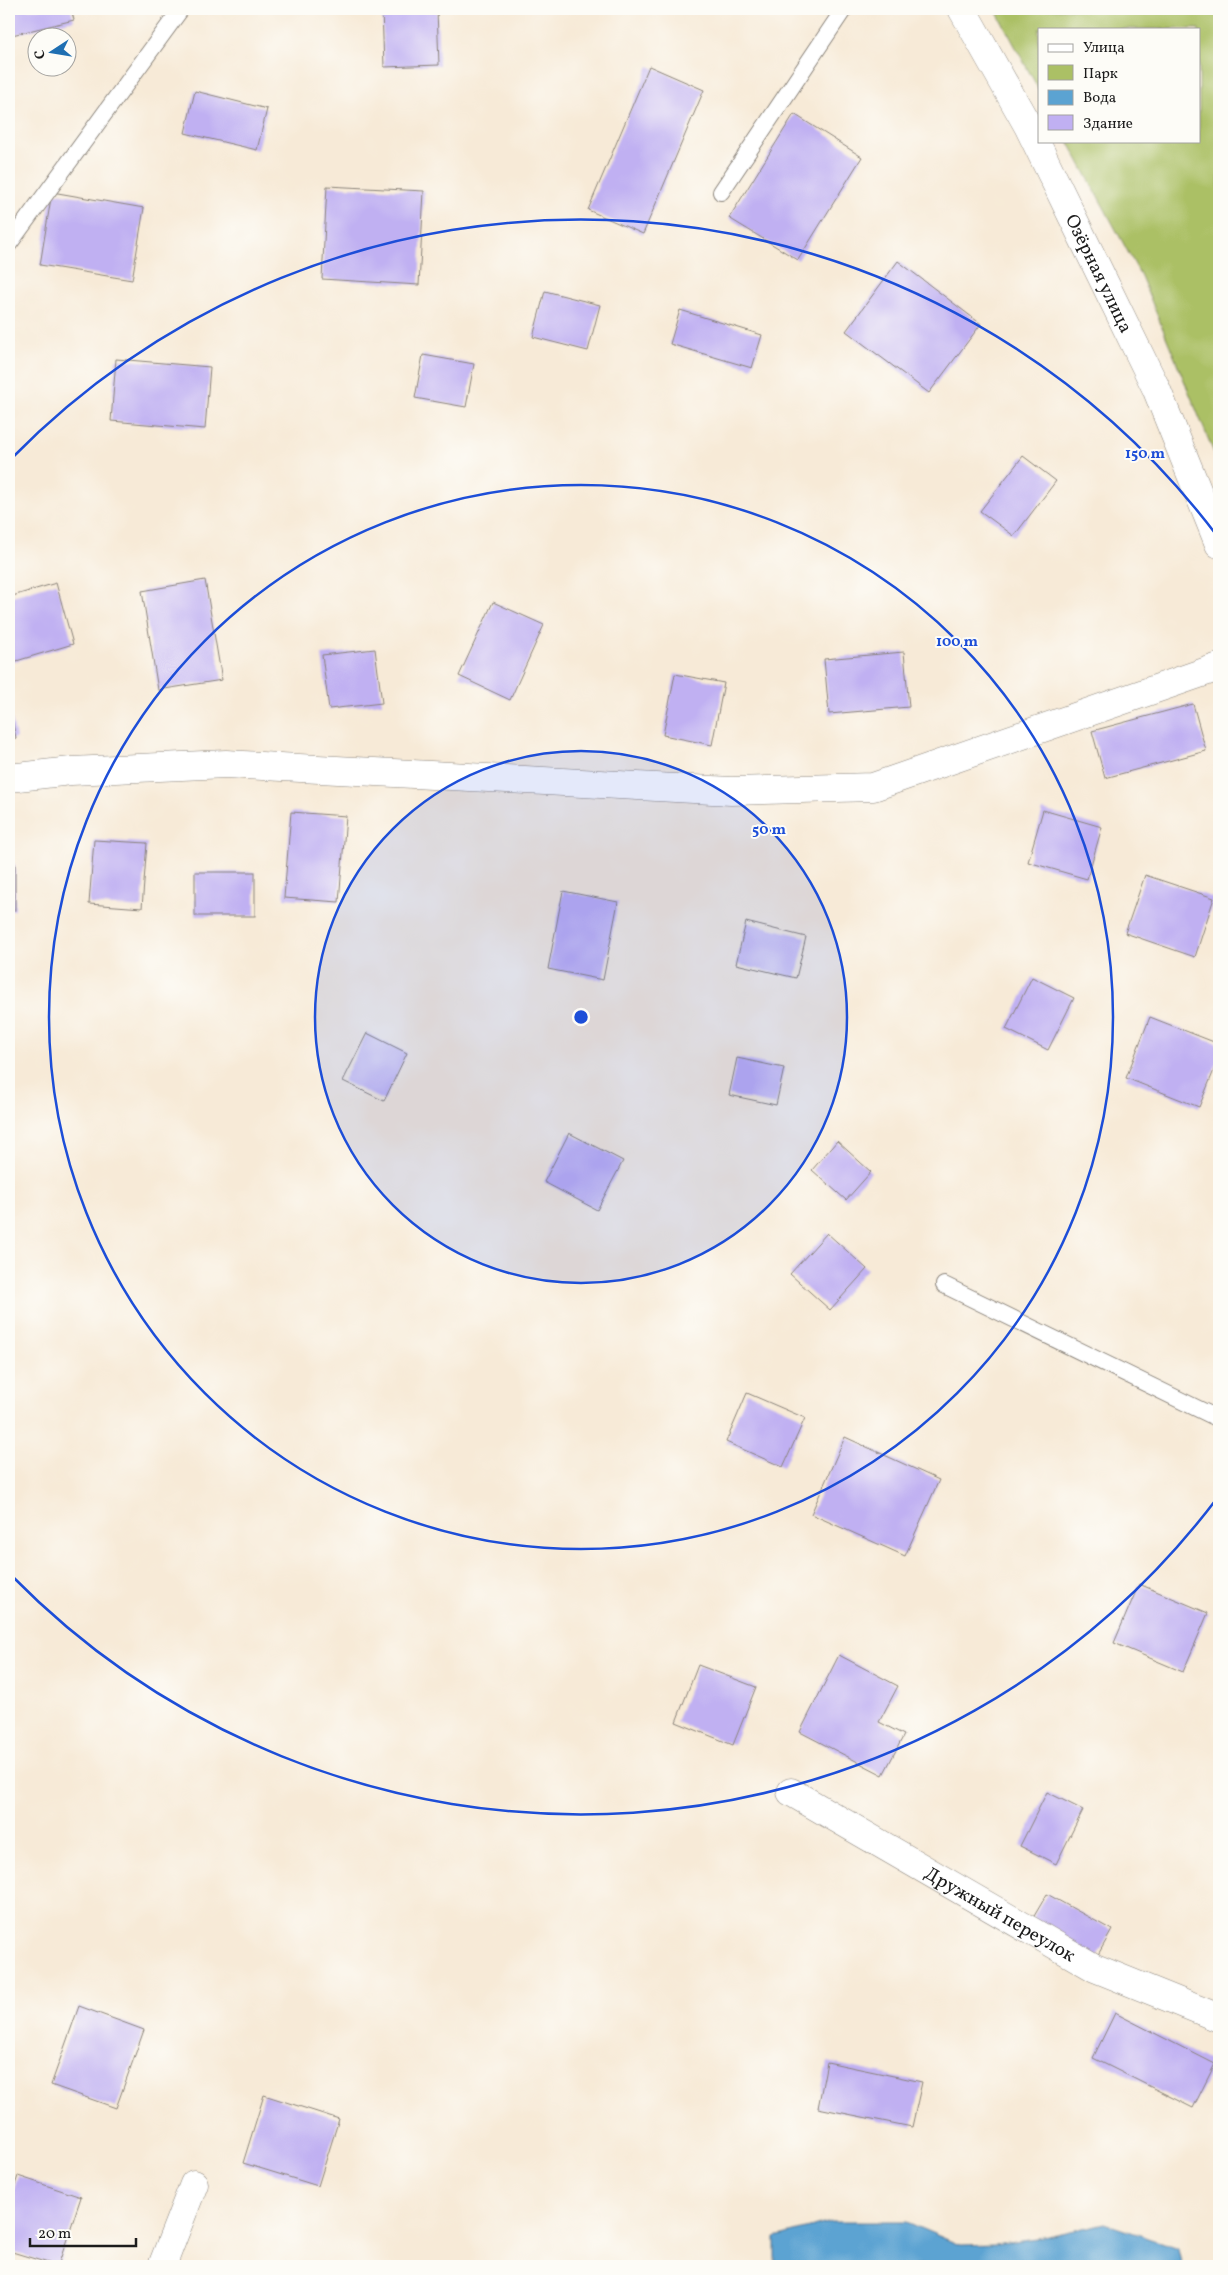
<svg xmlns="http://www.w3.org/2000/svg" width="1228" height="2275" viewBox="0 0 1228 2275" font-family="Vollkorn,serif">
<style>
.green{fill:#abc065;stroke:#646e40}
.water{fill:#5ba3d2;stroke:#3c6077}
.building{fill:#c0b0f2}
.lines{fill:none;stroke-linecap:round;stroke-linejoin:round}
.service-casing{stroke:#8a837a;stroke-width:18}
.minor-casing{stroke:#8a837a;stroke-width:29}
.service{stroke:#fff;stroke-width:16}
.minor{stroke:#fff;stroke-width:28}
.ring{fill:none;stroke:#1d4ed8;stroke-width:2.5}
.labels{text-anchor:middle;stroke-width:4;stroke-linejoin:round;paint-order:stroke}
.street-label{font-size:19px;fill:#1c1c1c;stroke:#fdfcf7}
.centre{fill:#1d4ed8;stroke:#fdfcf7;stroke-width:2.5}
.ring-label{font-size:15px;text-anchor:middle;font-weight:bold;fill:#1d4ed8;stroke:#fdfcf7;stroke-width:4;stroke-linejoin:round;paint-order:stroke}
</style>
<rect width="100%" height="100%" fill="#fdfcf7"/>
<filter id="ink" filterUnits="userSpaceOnUse"><feTurbulence type="fractalNoise" baseFrequency=".02" numOctaves="2"/><feDisplacementMap in="SourceGraphic" scale="10" xChannelSelector="R" yChannelSelector="G"/><feConvolveMatrix kernelMatrix="1 2 1 2 8 2 1 2 1" color-interpolation-filters="sRGB"/></filter>
<filter id="wash" filterUnits="userSpaceOnUse"><feTurbulence type="fractalNoise" baseFrequency=".0096" numOctaves="4" result="noise"/><feDisplacementMap in="SourceGraphic" scale="20" xChannelSelector="R" yChannelSelector="G"/><feGaussianBlur stdDeviation="1.12" result="paint"/><feColorMatrix in="noise" values="0 0 0 0 0 0 0 0 0 0 0 0 0 0 0 0 0 1.4 0 .05"/><feComposite in="paint" operator="in"/></filter>
<g filter="url(#wash)">
<rect width="100%" height="100%" fill="#f7ead7"/>
<path class="green" d="M995,9h224v456l-78,-189 -73,-135h131v-112h-160v61z"/>
<path class="water" d="M831,2222h75l54,23 34,-1 49,-7 62,-14 73,25 4,18h-407v-29z"/>
<g id="blocks">
<g class="building">
<path d="M9,9h62l3,11 -62,15z"/>
<path d="M382,9h55l2,56 -55,2z"/>
<path d="M649,66l55,24 -61,144 -55,-24z"/>
<path d="M195,91l72,18 -10,41 -72,-17z"/>
<path d="M794,114l68,43 -64,103 -69,-42z"/>
<path d="M327,186l97,5 -5,94 -97,-6z"/>
<path d="M52,192l92,16 -12,72 -92,-15z"/>
<path d="M898,261l83,63 -52,69 -83,-62z"/>
<path d="M545,291l55,14 -12,46 -55,-14z"/>
<path d="M680,310l82,25 -10,33 -82,-24z"/>
<path d="M423,355l51,9 -8,43 -51,-9z"/>
<path d="M116,359l94,8 -5,62 -94,-8z"/>
<path d="M1023,456l33,25 -42,55 -34,-25z"/>
<path d="M205,580l17,100 -64,10 -16,-99z"/>
<path d="M56,583l17,61 -60,18 -4,-14v-51z"/>
<path d="M493,602l51,23 -34,75 -51,-24z"/>
<path d="M375,649l7,54 -53,6 -7,-54z"/>
<path d="M904,652l5,55 -80,7 -5,-55z"/>
<path d="M675,674l49,9 -12,62 -49,-10z"/>
<path d="M1193,704l13,47 -101,27 -13,-47z"/>
<path d="M9,706l7,32 -7,2z"/>
<path d="M1043,810l59,17 -15,52 -59,-17z"/>
<path d="M291,812l55,4 -7,86 -55,-4z"/>
<path d="M94,840l53,3 -5,65 -53,-4z"/>
<rect x="9" y="864" width="6" height="46"/>
<rect x="195" y="872" width="60" height="44"/>
<path d="M1145,875l69,23 -19,59 -70,-24z"/>
<path d="M563,891l55,11 -15,78 -55,-11z"/>
<path d="M746,922l60,15 -10,41 -60,-14z"/>
<path d="M1032,977l42,21 -26,52 -42,-21z"/>
<path d="M1150,1017l69,27v14l-20,49 -73,-29z"/>
<path d="M367,1033l40,20 -23,48 -41,-20z"/>
<path d="M737,1058l47,10 -8,37 -47,-10z"/>
<path d="M569,1133l54,28 -26,49 -53,-28z"/>
<path d="M837,1141l34,31 -25,28 -34,-30z"/>
<path d="M827,1233l40,36 -37,41 -40,-36z"/>
<path d="M747,1393l58,25 -22,49 -57,-25z"/>
<path d="M845,1437l94,43 -34,76 -94,-42z"/>
<path d="M1139,1584l69,29 -25,59 -69,-29z"/>
<path d="M839,1655l59,31 -19,36 25,13 -21,40 -83,-43z"/>
<path d="M698,1665l58,22 -23,58 -57,-23z"/>
<path d="M1047,1792l36,18 -27,54 -36,-18z"/>
<path d="M1047,1894l65,36 -17,30 -65,-37z"/>
<path d="M79,2006l65,24 -28,78 -65,-23z"/>
<path d="M1115,2013l100,51 -22,44 -100,-50z"/>
<path d="M827,2062l95,20 -10,45 -94,-19z"/>
<path d="M264,2095l75,24 -21,67 -75,-23z"/>
<path d="M18,2176l63,21 -23,69 -49,-15v-48z"/>
</g>
</g>
</g>
<g filter="url(#ink)">
<use href="#blocks" fill-opacity="0" stroke="#8a837a" stroke-width="1"/>
<g class="lines">
<g class="service-casing">
<g id="service">
<path d="M721,192l123,-183"/>
<path d="M9,244l172,-235"/>
<path d="M944,1285l275,134"/>
</g>
</g>
<g class="minor-casing">
<g id="minor">
<path id="s1" d="M962,9l66,117 128,262 63,156"/>
<path d="M9,778l62,-7 155,-7 505,27 142,-4 346,-120"/>
<path id="s2" d="M791,1792l304,176 124,50"/>
<path d="M162,2266l32,-82"/>
</g>
</g>
<use href="#service" class="service"/>
<use href="#minor" class="minor"/>
</g>
</g>
<circle cx="581" cy="1017" r="266" fill="#1d4ed8" fill-opacity=".12"/>
<g class="ring">
<circle cx="581" cy="1017" r="266"/>
<circle cx="581" cy="1017" r="532"/>
<path d="M1218 1497A798 798 0 0 1 12 1576M12 458A798 798 0 0 1 1218 537"/>
</g>
<g class="labels">
<g class="street-label">
<text dy="7" stroke="none"><textPath href="#s1" startOffset="298">Озёрная улица</textPath></text>
<text dy="7" stroke="none"><textPath href="#s2" startOffset="242">Дружный переулок</textPath></text>
</g>
</g>
<circle cx="581" cy="1017" r="8" class="centre"/>
<g class="ring-label">
<text x="1145" y="458">150 m</text>
<text x="957" y="646">100 m</text>
<text x="769" y="834">50 m</text>
</g>
<rect width="1228" height="2275" fill="none" stroke="#fdfcf7" stroke-width="30"/>
<rect x="1038" y="28" width="162" height="115" fill="#fdfcf7" stroke="#a3a29f"/>
<rect x="1048" y="44" width="25" height="8" fill="#ffffff" stroke="#a3a29f"/>
<text x="1083" y="52" font-size="15" fill="#1c1c1c">Улица</text>
<rect x="1048" y="65" width="25" height="15" fill="#abc065" stroke="#a3a29f"/>
<text x="1083" y="78" font-size="15" fill="#1c1c1c">Парк</text>
<rect x="1048" y="90" width="25" height="15" fill="#5ba3d2" stroke="#a3a29f"/>
<text x="1083" y="102" font-size="15" fill="#1c1c1c">Вода</text>
<rect x="1048" y="115" width="25" height="15" fill="#c0b0f2" stroke="#a3a29f"/>
<text x="1083" y="128" font-size="15" fill="#1c1c1c">Здание</text>
<g transform="translate(52 52) rotate(258)"><circle r="24" fill="#fdfcf7" stroke="#a3a29f"/>
<path d="M0-4L9 19L0 12L-9 19Z" fill="#1f6fb2"/>
<text y="-8" font-size="14" font-weight="bold" text-anchor="middle" fill="#1c1c1c">С</text>
</g>
<path d="M30 2238v8h106v-8" fill="none" stroke="#1c1c1c" stroke-width="2.5"/>
<text x="38" y="2238" font-size="15" fill="#1c1c1c" stroke="#fdfcf7" stroke-width="4" paint-order="stroke">20 m</text>
</svg>
